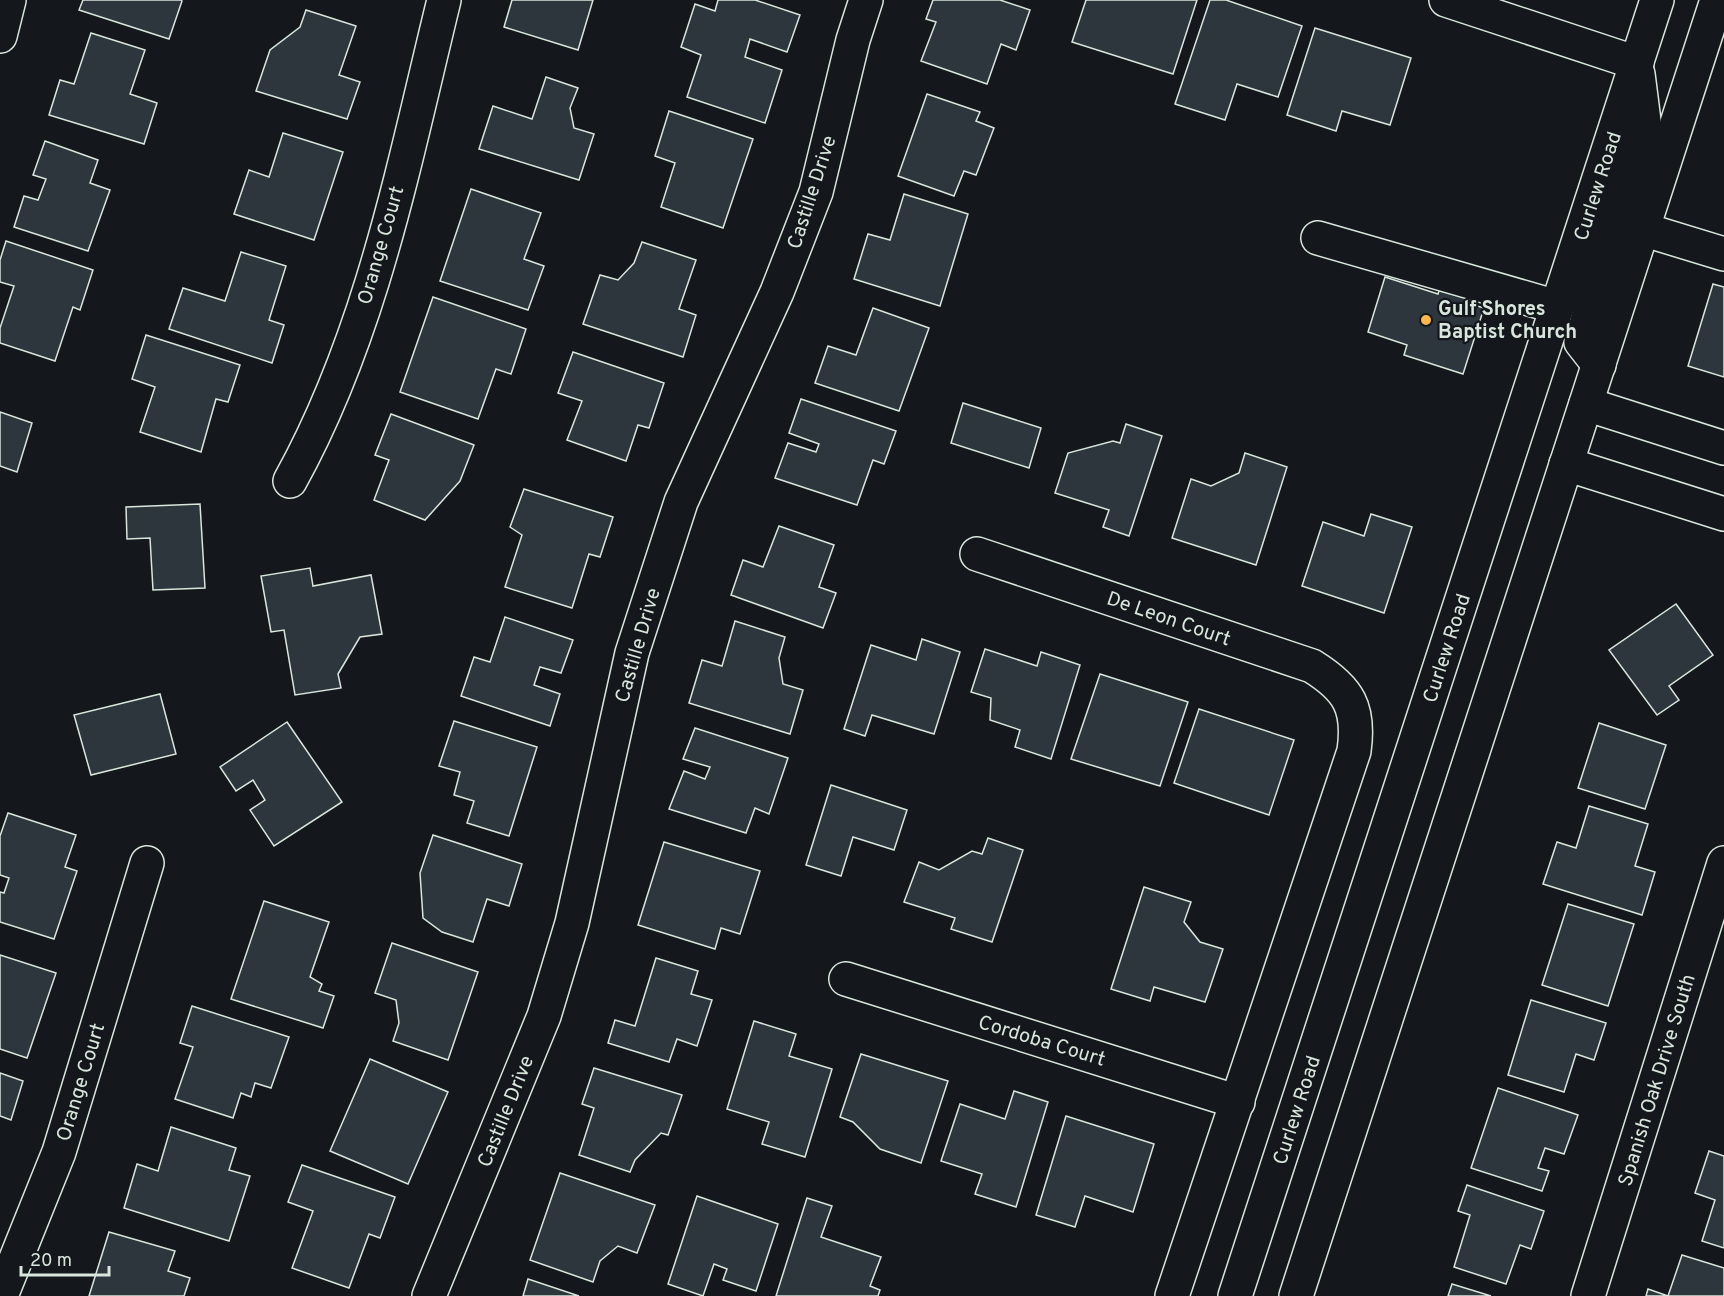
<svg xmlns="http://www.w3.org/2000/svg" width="1724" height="1296" viewBox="0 0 1724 1296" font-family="Overpass,sans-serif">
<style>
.building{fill:#2c363c;stroke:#d8e6dc;stroke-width:1.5}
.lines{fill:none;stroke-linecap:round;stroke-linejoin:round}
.minor-casing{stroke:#d8e6dc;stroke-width:36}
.major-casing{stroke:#d8e6dc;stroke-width:36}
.minor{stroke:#14181c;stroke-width:33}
.major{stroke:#14181c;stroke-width:33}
.poi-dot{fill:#ffb74d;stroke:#14181c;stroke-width:2}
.labels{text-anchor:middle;stroke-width:4.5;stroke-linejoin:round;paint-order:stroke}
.street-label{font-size:20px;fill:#d8e6dc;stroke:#14181c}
.poi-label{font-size:20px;font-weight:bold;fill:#d8e6dc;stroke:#14181c;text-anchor:start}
</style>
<rect width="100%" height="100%" fill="#14181c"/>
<g class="building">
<path d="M83,0h98l1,1 -13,38 -90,-29z"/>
<path d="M512,0h81l-15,50 -74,-23z"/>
<path d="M718,0h37l45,15 -13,37 -37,-13 -5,18 37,13 -17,53 -78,-26 14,-42 -20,-8 14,-43 20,7z"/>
<path d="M933,0h67l30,10 -14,40 -15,-6 -14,40 -66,-23 15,-39 -10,-3z"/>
<path d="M1086,0h111l-24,74 -101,-32z"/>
<path d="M1210,0h16l76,26 -24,71 -41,-13 -12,36 -50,-16z"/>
<path d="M306,10l50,16 -17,49 21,7 -13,37 -91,-28 14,-41 30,-23z"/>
<path d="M1315,28l96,30 -21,67 -48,-14 -6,20 -49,-16z"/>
<path d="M91,33l54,17 -15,44 27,9 -13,41 -95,-29 11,-35 14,4z"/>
<path d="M546,77l32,11 -8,20 4,20 20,6 -15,46 -100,-31 14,-43 39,13z"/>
<path d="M927,94l53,18 -4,9 18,7 -18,47 -12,-4 -10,25 -56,-20z"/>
<path d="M669,111l84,28 -30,89 -62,-21 14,-44 -20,-7z"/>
<path d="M283,133l60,19 -29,88 -80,-26 15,-44 20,7z"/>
<path d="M45,141l53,19 -8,23 20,7 -22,61 -74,-24 10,-31 14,4 8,-21 -13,-4z"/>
<path d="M471,189l70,24 -17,46 20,7 -16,44 -88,-29z"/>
<path d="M904,194l64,20 -28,92 -86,-27 14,-45 22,6z"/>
<path d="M6,241l87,29 -13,40 -7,-3 -18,54 -55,-18v-15l14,-42 -14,-4v-22z"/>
<path d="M642,242l54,18 -17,49 17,6 -13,42 -100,-33 17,-49 18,5 16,-17z"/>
<path d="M241,252l45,14 -17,54 15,5 -12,38 -103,-34 14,-41 42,13z"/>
<path d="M1385,277l53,17 4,-13 26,8 -4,13 20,6 -21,66 -59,-19 3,-10 -39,-13z"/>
<path d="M1713,284l11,3v90l-36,-11z"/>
<path d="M433,297l93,32 -15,45 -15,-5 -18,50 -78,-27z"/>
<path d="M873,308l56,20 -30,83 -84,-28 13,-37 28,9z"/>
<path d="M146,335l94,30 -12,37 -12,-3 -15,53 -61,-20 15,-45 -23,-8z"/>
<path d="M573,352l91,31 -15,45 -11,-3 -12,36 -59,-21 15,-39 -24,-8z"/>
<path d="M801,399l95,32 -12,33 -11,-4 -16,45 -82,-27 13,-35 28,9 3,-8 -30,-11z"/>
<path d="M963,403l78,25 -12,40 -78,-25z"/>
<path d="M0,412l32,11 -15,49 -17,-6z"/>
<path d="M391,414l83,31 -14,36 -35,39 -51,-20 15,-40 -14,-5z"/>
<path d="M1126,424l36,12 -33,100 -26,-9 6,-17 -54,-17 13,-40 45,-12 7,2z"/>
<path d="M1245,453l42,14 -31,98 -84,-27 19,-59 20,7 28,-13z"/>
<path d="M524,489l89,28 -13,40 -11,-3 -17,54 -67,-21 17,-52 -12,-8z"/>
<path d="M200,504l5,84 -52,2 -3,-52 -23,1 -1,-32z"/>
<path d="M1371,514l41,13 -28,86 -82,-27 21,-64 41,14z"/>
<path d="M779,526l55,19 -15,42 17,6 -13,35 -92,-33 12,-35 20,7z"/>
<path d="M310,568l3,18 58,-11 11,59 -22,3 -22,37 3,14 -46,7 -11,-65 -13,2 -10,-56z"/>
<path d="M1676,604l37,51 -44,31 10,14 -22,15 -48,-65z"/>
<path d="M505,617l68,23 -12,33 -21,-6 -6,18 26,9 -10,32 -89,-30 13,-39 16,5z"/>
<path d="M735,621l50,16 -6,21 4,26 20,6 -13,44 -101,-31 13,-43 20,6z"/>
<path d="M922,639l38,13 -26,82 -62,-19 -7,21 -21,-7 27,-84 45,15z"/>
<path d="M985,649l52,17 4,-14 39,13 -29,94 -36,-12 5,-17 -30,-10 1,-22 -20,-6z"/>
<path d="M1100,674l88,28 -28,84 -89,-27z"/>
<path d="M160,694l16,60 -85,21 -17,-60z"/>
<path d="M1199,709l95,31 -25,75 -95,-32z"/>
<path d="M454,721l83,26 -28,89 -42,-13 7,-22 -20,-6 6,-23 -21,-6z"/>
<path d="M287,722l55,80 -68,44 -24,-36 15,-10 -12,-20 -17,11 -16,-24z"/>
<path d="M1599,723l67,22 -21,64 -67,-21z"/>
<path d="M695,728l93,30 -19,56 -14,-6 -9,25 -77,-24 15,-38 21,8 5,-12 -27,-8z"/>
<path d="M831,785l76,25 -13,40 -41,-13 -12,39 -35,-11z"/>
<path d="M1589,806l59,18 -13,42 20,6 -13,43 -99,-31 14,-42 19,6z"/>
<path d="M8,813l68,22 -11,32 12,4 -23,68 -54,-17v-30l4,1 5,-15 -9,-3v-39z"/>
<path d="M433,835l89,29 -13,42 -22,-7 -14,43 -31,-10 -19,-14 -3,-45z"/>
<path d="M988,838l35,12 -31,92 -41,-13 4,-11 -51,-16 15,-40 20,8 33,-19 10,3z"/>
<path d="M664,842l96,29 -20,63 -19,-6 -6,21 -77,-24z"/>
<path d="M1144,887l47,15 -7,20 16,20 23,7 -18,53 -51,-15 -4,14 -39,-12z"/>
<path d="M264,901l65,21 -19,55 12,7 -3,7 15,5 -11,32 -92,-29z"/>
<path d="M1568,904l66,20 -26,82 -66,-21z"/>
<path d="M392,943l86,29 -30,88 -55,-19 6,-18 -3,-23 -21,-7z"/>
<path d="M0,955l56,18 -29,85 -27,-9z"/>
<path d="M656,958l42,13 -7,23 21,6 -15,46 -20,-7 -8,23 -61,-19 7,-23 20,6z"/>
<path d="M1531,1000l75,23 -12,37 -18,-6 -12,38 -56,-17z"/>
<path d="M192,1006l97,31 -18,51 -16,-5 -4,14 -10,-4 -8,25 -58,-19 18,-52 -13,-4z"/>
<path d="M754,1021l42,13 -7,22 43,13 -27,88 -43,-13 7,-22 -42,-13z"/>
<path d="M861,1054l87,27 -27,82 -41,-14 -27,-27 -13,-5z"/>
<path d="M370,1059l78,33 -40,92 -78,-33z"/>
<path d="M594,1068l88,27 -14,40 -7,-2 -26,27 -5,12 -51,-17 15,-47 -12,-4z"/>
<path d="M0,1073l23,8 -12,39 -11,-4z"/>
<path d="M1498,1088l80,27 -14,39 -19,-6 -7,20 11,3 -7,20 -71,-23z"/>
<path d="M1014,1091l34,11 -32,105 -41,-13 7,-20 -41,-13 19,-57 45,15z"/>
<path d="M1066,1116l88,28 -21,68 -48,-16 -10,31 -39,-12z"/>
<path d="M171,1127l65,21 -7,22 21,6 -21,65 -105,-33 13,-44 21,7z"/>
<path d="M1709,1151l15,5v92l-22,-7 13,-41 -20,-7z"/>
<path d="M302,1165l93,32 -15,41 -11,-4 -20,54 -57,-20 21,-57 -25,-9z"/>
<path d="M560,1173l95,32 -18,48 -19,-7 -18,15 -7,21 -63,-22z"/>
<path d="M1467,1185l77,26 -13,38 -11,-4 -14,39 -52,-17 16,-52 -12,-4z"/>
<path d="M697,1196l81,28 -22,67 -33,-11 4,-11 -13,-5 -11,32 -35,-12z"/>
<path d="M807,1198l25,8 -11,31 60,20 -11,29 10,4 -2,6h-102z"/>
<path d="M109,1232l66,19 -7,20 22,7 -6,18h-95z"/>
<path d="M1682,1255l42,13v28h-78l2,-7 20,7z"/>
<path d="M528,1279l51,17h-56z"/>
<path d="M1452,1284l39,12h-43z"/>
</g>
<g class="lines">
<g class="minor-casing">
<g id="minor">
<path d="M1446,0l191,63"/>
<path d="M0,36l9,-36"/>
<path d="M1642,229l82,25"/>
<path d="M1318,238l239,69"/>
<path d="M1586,404l138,44"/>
<path d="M1566,464l158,50"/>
<path d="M290,481c82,-148 114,-318 154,-481"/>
<path d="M977,554l335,112c37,23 48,42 42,85l-182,545"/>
<path d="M846,979l392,123"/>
<path d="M1,1296l58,-144 88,-289"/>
<path d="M429,1296l115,-280 28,-93 60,-270 49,-151 96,-210 39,-100 37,-152 13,-40"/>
<path d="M1588,1296l136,-433"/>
</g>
</g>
<g class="major-casing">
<g id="major">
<path d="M1599,365l-18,-23 63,-221 -6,-47"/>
<path d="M1235,1296l422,-1296"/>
<path d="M1296,1296l421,-1296"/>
</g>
</g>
<use href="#minor" class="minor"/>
<use href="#major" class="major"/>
</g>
<circle class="poi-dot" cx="1426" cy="320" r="6"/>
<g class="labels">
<g class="street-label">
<text transform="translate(1597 186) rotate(-72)" y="7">Curlew Road</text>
<text transform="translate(811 192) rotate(-72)" y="7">Castille Drive</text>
<text transform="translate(380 245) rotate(-74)" y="7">Orange Court</text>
<text transform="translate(1169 618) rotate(19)" y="7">De Leon Court</text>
<text transform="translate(637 645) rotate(-74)" y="7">Castille Drive</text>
<text transform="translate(1446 648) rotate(-72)" y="7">Curlew Road</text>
<text transform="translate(1042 1040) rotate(17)" y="7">Cordoba Court</text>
<text transform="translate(1656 1080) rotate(-73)" y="7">Spanish Oak Drive South</text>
<text transform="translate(80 1082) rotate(-73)" y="7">Orange Court</text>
<text transform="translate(1296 1110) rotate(-72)" y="7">Curlew Road</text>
<text transform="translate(505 1111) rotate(-68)" y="7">Castille Drive</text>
</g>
<g class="poi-label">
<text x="1438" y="315">Gulf Shores<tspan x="1438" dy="23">Baptist Church</tspan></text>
</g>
</g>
<path d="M21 1266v9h88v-9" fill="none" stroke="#d8e6dc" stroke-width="3"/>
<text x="30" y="1266" font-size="18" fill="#d8e6dc" stroke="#14181c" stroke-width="4.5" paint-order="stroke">20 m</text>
</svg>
